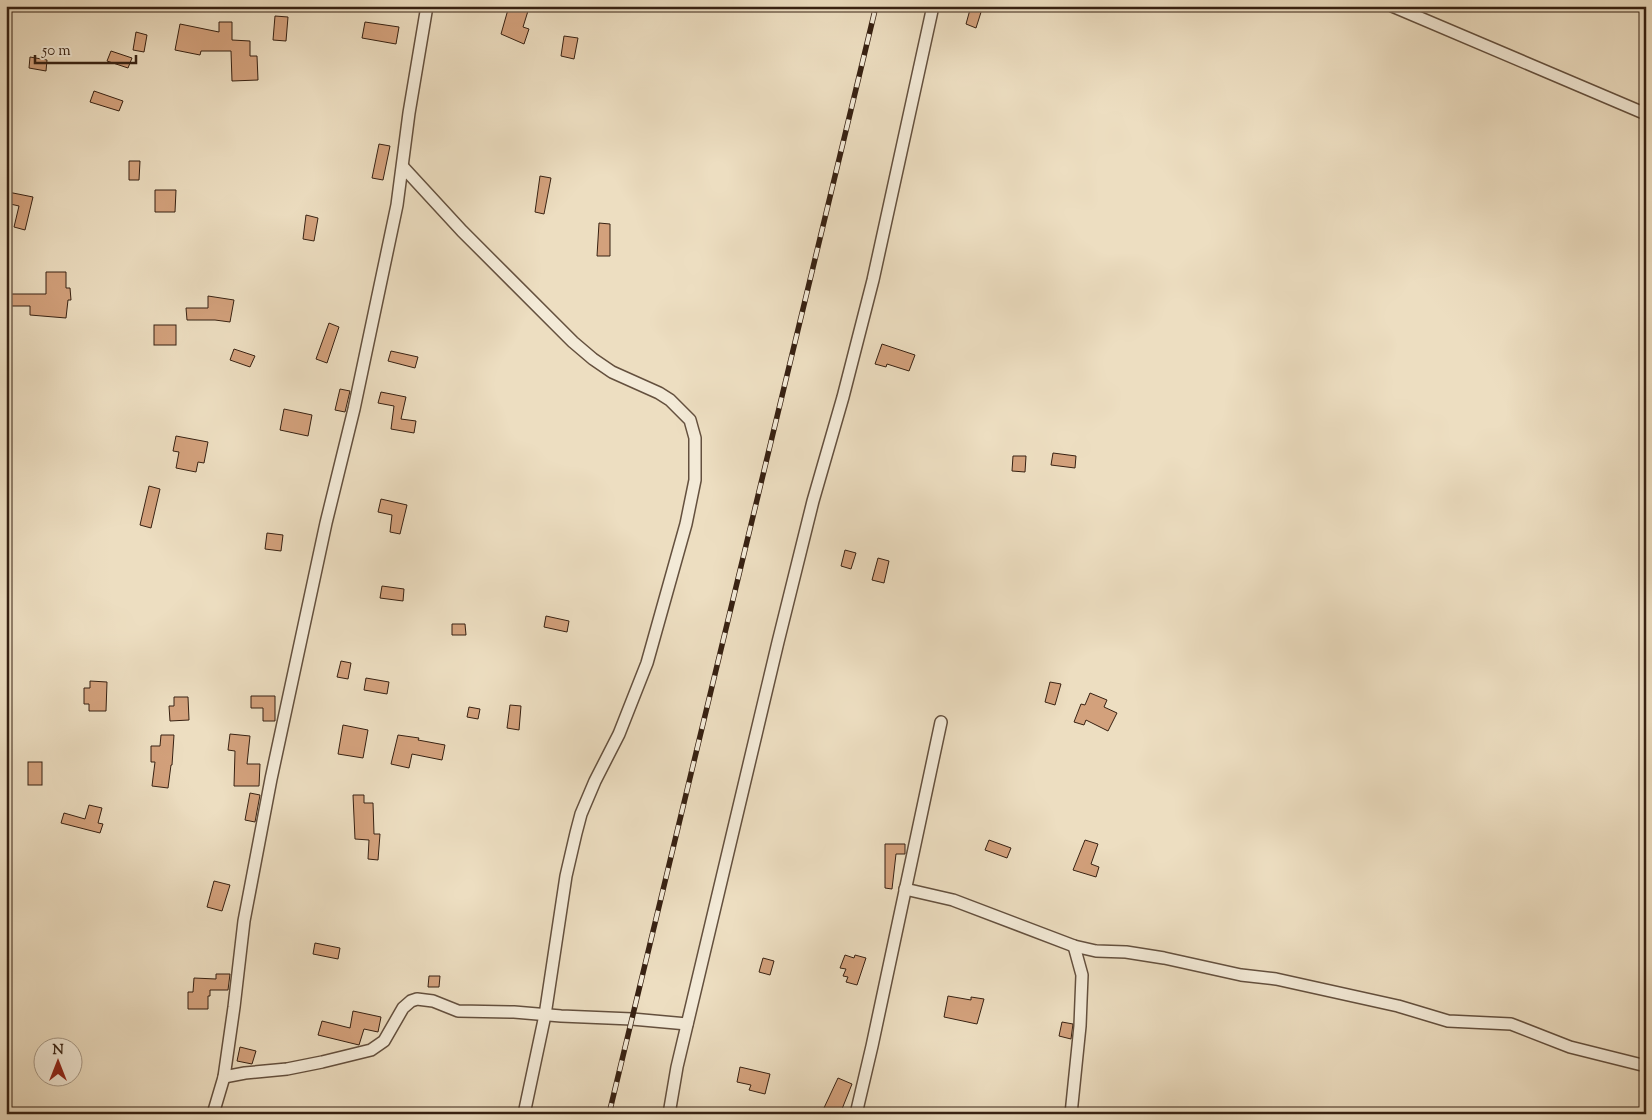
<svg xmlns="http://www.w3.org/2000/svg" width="1652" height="1120" viewBox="0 0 1652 1120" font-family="'Sorts Mill Goudy',serif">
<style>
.building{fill:#d3a17c;stroke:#372112}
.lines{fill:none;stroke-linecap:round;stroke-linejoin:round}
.minor-casing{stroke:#64503e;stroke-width:14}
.minor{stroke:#f3ead7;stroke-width:11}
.rail-casing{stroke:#372112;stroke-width:5.5}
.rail{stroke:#f3ead7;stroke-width:4;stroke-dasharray:11;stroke-linecap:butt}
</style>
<rect width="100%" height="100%" fill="#eddec1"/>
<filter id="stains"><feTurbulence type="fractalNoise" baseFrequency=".004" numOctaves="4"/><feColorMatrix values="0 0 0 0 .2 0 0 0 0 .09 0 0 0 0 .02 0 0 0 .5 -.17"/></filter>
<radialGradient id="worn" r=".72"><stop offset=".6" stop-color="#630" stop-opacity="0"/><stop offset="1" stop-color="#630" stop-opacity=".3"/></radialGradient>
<g class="building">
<path d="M509,6l19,5 -5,16 6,2 -5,15 -23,-10z"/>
<path d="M971,6l11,3 -6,19 -10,-4z"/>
<path d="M275,16l13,1 -2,24 -13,-1z"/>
<path d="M219,22h13v18l18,1v15h7l1,24 -26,1 -1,-30h-30l-1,4 -25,-5 5,-26 39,8z"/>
<path d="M365,22l34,5 -3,17 -34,-6z"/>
<path d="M136,32l11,3 -3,17 -11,-2z"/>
<path d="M564,36l14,2 -4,21 -13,-3z"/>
<path d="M111,51l21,7 -4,10 -21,-7z"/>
<path d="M30,57l17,3 -1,11 -17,-3z"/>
<path d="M94,91l29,10 -4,10 -29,-9z"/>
<path d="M379,144l11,2 -7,34 -11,-2z"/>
<path d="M129,161h11l-1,19h-10z"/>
<path d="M540,176l11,2 -7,36 -9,-2z"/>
<path d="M155,190h21l-1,22h-20z"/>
<path d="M8,192l25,5 -8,33 -11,-3 5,-21 -13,-3z"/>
<path d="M306,215l12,3 -4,23 -11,-2z"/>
<path d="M599,223l11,1v32h-13z"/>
<path d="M46,272h20v16h4l1,12h-3l-2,18 -36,-3v-9h-24v-12h40z"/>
<path d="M208,296l26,4 -4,22 -15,-2h-28l-1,-12h22z"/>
<path d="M329,323l10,4 -12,36 -11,-4z"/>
<rect x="154" y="325" width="22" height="20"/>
<path d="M882,344l33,11 -6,16 -22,-7 -1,3 -11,-3z"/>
<path d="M234,349l21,7 -5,11 -20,-7z"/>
<path d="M391,351l27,6 -3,11 -27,-7z"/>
<path d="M340,389l10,2 -5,21 -10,-2z"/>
<path d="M381,392l25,5 -5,22 15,2 -2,12 -23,-4 3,-23 -16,-3z"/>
<path d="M284,409l28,6 -4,21 -28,-6z"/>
<path d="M176,436l32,6 -4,21 -6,-1 -2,10 -20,-4 3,-16 -6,-1z"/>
<path d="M1053,453l23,3 -1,12 -24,-3z"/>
<path d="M1013,456h13l-1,16 -13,-1z"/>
<path d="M149,486l11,3 -9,39 -11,-3z"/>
<path d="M381,499l26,6 -7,29 -10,-2 2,-17 -14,-3z"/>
<path d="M267,533l16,2 -2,16 -16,-2z"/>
<path d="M845,550l11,3 -5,16 -10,-3z"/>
<path d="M878,558l11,3 -5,22 -12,-3z"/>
<path d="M382,586l22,3 -1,12 -23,-3z"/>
<path d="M546,616l23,5 -2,11 -23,-5z"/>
<path d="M452,624h13l1,11h-14z"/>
<path d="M341,661l10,2 -3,16 -11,-2z"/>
<path d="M366,678l23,4 -2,12 -23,-4z"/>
<path d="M90,681l17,1 -1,29h-17v-7h-5v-16h6z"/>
<path d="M1050,682l11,2 -6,21 -10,-3z"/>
<path d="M1090,693l17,7 -3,7 13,6 -9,18 -22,-11 -2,5 -10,-3 7,-18 4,1z"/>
<path d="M251,696h24v25h-12v-13h-12z"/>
<path d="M174,697h14l1,23 -19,1 -1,-15h5z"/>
<path d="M510,705l11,1 -2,24 -12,-2z"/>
<path d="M469,707l11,2 -2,10 -11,-2z"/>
<path d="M343,725l25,5 -5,28 -25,-4z"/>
<path d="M230,734l20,2 -3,28h13l-1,22h-25l1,-35 -7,-1z"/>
<path d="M161,735h13l-2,30h-1l-3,23 -16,-2 3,-24h-4v-16h9z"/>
<path d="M398,735l21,3 -1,2 27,5 -3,15 -30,-6 -3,14 -18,-4z"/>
<rect x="28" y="762" width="14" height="23"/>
<path d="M250,793l10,2 -5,27 -10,-2z"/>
<path d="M353,795h11v8h9l1,31h6l-2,26 -10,-1 1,-19 -14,-1z"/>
<path d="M89,805l13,3 -4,15 5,1 -3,9 -39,-10 3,-10 21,6z"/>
<path d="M989,840l22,8 -4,10 -22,-8z"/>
<path d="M1085,840l13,4 -7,20 8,3 -3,10 -23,-7z"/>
<path d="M885,844h20v10h-9l-4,35 -7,-1z"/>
<path d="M214,881l16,4 -8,26 -15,-4z"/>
<path d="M315,943l25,5 -2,11 -25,-5z"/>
<path d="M845,955l9,3 1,-3 11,3 -9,27 -11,-3 2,-5 -5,-1 3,-7 -6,-1z"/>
<path d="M763,958l11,3 -4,14 -11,-3z"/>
<path d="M216,974h14l-2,16h-18v6h-2v13h-20v-17h5l1,-14 22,1z"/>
<path d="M429,976h11l-1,11h-11z"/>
<path d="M948,996l23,4v-3l13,2 -7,25 -33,-7z"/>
<path d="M353,1011l28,6 -3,15 -14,-3 -5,16 -41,-10 4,-14 28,7z"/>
<path d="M1062,1022l11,2 -2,15 -12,-3z"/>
<path d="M240,1047l16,4 -4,13 -15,-3z"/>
<path d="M740,1067l30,7 -5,20 -16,-4 2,-5 -14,-3z"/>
<path d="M838,1078l14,6 -12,30h-10l-7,-4z"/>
</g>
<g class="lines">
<g class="minor-casing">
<g id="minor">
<path d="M1392,6l254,108"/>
<path d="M403,167l59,64 111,111 20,17 19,13 47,21 11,7 20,20 5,18v42l-9,44 -39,139 -28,71 -24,47 -14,33 -5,19 -10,43 -21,139 -21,99"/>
<path d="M905,889l48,11 121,46 22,5 30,1 38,6 77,17 35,4 122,27 50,15 63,3 59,23 76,19"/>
<path d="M224,1077l21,-4 42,-4 35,-7 49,-12 13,-9 19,-33 8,-7 6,-2 16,2 25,10 56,1 47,4 71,3 55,5"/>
<path d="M213,1114l11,-37 10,-70 10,-86 27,-142 55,-256 28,-114 43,-204 12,-92 18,-107"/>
<path d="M669,1114l8,-47 101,-425 35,-141 30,-104 30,-117 60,-274"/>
<path d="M856,1114l16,-68 69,-324"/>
<path d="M1071,1114l9,-88 2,-51 -8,-29"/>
</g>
</g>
<use href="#minor" class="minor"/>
<g class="rail-casing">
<path id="rail" d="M609,1114l267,-1108"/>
</g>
<use href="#rail" class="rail"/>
</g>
<rect width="1652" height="1120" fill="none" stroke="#eddec1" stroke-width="25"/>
<rect x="8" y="8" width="1637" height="1105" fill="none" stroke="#372112" stroke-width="2.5"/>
<rect x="12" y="12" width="1627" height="1095" fill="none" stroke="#372112"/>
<g transform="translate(58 1062)"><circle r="24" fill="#f3ead7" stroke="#a89a88"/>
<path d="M0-4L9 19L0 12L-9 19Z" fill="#8f2418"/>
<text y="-8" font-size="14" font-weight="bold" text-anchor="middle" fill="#372112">N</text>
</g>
<path d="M35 55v8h101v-8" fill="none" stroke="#372112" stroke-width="2.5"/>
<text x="42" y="55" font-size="15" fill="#372112" stroke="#f3ead7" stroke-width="4" paint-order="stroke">50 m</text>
<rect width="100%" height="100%" filter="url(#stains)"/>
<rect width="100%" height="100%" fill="url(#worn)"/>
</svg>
